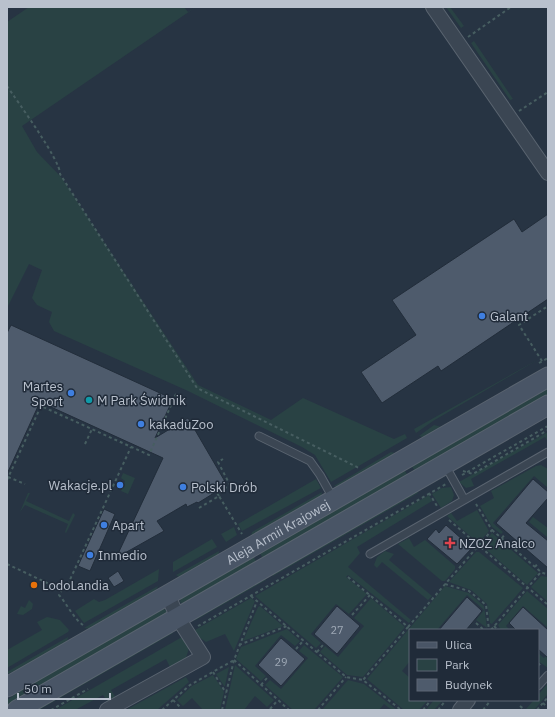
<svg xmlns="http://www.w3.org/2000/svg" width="555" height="717" viewBox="0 0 555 717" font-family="'IBM Plex Sans',sans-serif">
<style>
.green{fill:#294244}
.building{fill:#4e5b6c;stroke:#222d3a}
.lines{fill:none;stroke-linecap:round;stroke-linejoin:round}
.lane-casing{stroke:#5a6470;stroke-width:9}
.street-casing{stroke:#5a6470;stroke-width:16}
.secondary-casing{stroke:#5a6470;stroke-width:21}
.path{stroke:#475e61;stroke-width:2;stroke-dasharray:3 3;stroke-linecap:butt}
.lane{stroke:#3b4653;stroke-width:7}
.street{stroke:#3b4653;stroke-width:14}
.secondary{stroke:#495566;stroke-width:19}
.shop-dot{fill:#3f7fe0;stroke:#202b39;stroke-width:1.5}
.culture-dot{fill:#0f9aa8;stroke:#202b39;stroke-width:1.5}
.health-dot{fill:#e0444e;stroke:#202b39;stroke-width:1.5}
.food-dot{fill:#e8710a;stroke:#202b39;stroke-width:1.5}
.labels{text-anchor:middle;stroke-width:3;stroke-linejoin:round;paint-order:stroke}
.number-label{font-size:11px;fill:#9ea8b5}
.poi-label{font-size:13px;fill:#b9c1cd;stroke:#202b39;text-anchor:start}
.street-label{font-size:13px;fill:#b9c1cd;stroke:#202b39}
</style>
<rect width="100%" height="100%" fill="#273443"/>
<g class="green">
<path d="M29,7h155l4,5 8,-5 -174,119 15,26 24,25 137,208 73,35 32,-22 91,41 11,-5 2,4 -76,44 -16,-27 -13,-8 -114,-56 -134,-60 -5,-9 3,-10 -15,-7 -5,-7 10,-28 -13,-6 -22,44v-286z"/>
<path d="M446,7h4l14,19 -3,2z"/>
<path d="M474,41l39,58 -3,1 -39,-57z"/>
<path d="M539,359l-106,62 -17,12 -2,-4z"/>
<path d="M548,386v12l-132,75 -5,-8z"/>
<path d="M434,425l12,3 -20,10 -7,-2z"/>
<path d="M548,432v10l-3,-5 -74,42 3,7 -8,2 -7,-6z"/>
<path d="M391,452l4,1 2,3 -60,31 -3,-1z"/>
<path d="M541,465l7,4v19l-14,-12 -41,47 10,9 -2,2 -9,-7 -12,-21 14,-8 -3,-7 45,-25z"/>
<path d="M404,469l5,9 -145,83 -5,-10z"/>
<path d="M123,473l12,5 -7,16 -7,-3 4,-10 -4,-3z"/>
<path d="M316,479l5,9 -79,43 -4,-7z"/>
<path d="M451,487l3,8 -2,6 -11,7 -9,-14 10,-6z"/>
<path d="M416,489l2,4 -145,83 -2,-4z"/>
<path d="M322,492l-1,5 -69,42 -1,-3 1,-4z"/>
<path d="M28,493h2l-4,8 43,20 4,-8 2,2 -9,18 -1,-1 3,-8 -43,-19 -5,7z"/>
<path d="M429,495l3,6 -75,46 3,6 -12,14 63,53 -2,3 -61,-48 -2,2 21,17 -18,20 -13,-10 -25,30 10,9 -5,5 -61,-52z"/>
<path d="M477,510l12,21 -11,12 -31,-27 4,-3 6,8z"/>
<path d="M533,517l15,11 -1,9 -18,-15z"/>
<path d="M234,527l3,8 -11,7 -5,-8z"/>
<path d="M492,533l46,40 -11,12 -46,-40z"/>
<path d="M409,538l5,9 11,-7 30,26v3l-10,12h-3l-44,-37z"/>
<path d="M212,539l5,8 -44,25v-10z"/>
<path d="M219,551l-1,5 -37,22 -5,-3z"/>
<path d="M385,551l9,3 -5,6 43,36 -4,4 -46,-38 -5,6 -3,-3 3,-8z"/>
<path d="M476,552h3l44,36 -31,36 -2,-1 -3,-19 -16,-14 -22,-8z"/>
<path d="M252,555l6,9 -73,41 -5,-3 1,-5z"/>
<path d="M159,569l-1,12 -74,42 -9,-12 19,-12 5,3 6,-2z"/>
<path d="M265,576l1,4 -72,41 2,-3z"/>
<path d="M541,576l7,1v25l-17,-15z"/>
<path d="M158,586l-3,6 -62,37 -9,-1z"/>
<path d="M445,586l24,7 15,13 3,22 -11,-8 8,-10 -17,-15 -30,35h-27v31l-8,10 8,7v22h18l-9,10h-15l-37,-31z"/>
<path d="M527,591l21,18v19l-25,-22 -17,20 4,4h-9l-3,-5z"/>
<path d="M251,598l4,3 -21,50 -9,-17 -19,8 -7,-5 -4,-7z"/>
<path d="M371,598l34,29 -42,50 -16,-2 -27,-23 5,-6 13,11 26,-31 -10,-8z"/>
<path d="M29,600l4,4 -1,5 -9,6 -6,-1 4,-8 4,2z"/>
<path d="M260,606l23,20 -40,15 15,-34z"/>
<path d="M162,608l5,3v3l-160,93v-7l32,-22z"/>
<path d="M47,617l13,3 9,10 -1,2 -61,36v-18l35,-20 -5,-8z"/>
<path d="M287,629l13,12 -5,5 -14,-11 -26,31 11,10 -5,5 -25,-22 5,-12z"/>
<path d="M170,633h3l-134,77h-5z"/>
<path d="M68,637l-1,5 -32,21 -28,11v-2z"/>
<path d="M182,637l7,11 -3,10 -16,9 -4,-8 -55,31 5,8 -8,4 -5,-7 -28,15h-20z"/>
<path d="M304,645l39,32 -29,33h-21l-28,-25 5,-5 11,9 27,-31 -9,-7z"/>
<path d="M538,653l6,5 4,-4v14l-10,-7z"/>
<path d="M235,665l39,35 -7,7 -12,-11 -11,14h-19z"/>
<path d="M229,667l-4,19h-1l-8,-12z"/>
<path d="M213,675l11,17 -4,18h-17l-11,-12 -9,8 -6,-6 15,-14z"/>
<path d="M186,677l3,5 -32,28h-31z"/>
<path d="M348,680l16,4 33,26h-5l-8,-6 -5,6h-57z"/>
<path d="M548,683v11l-14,16h-6l-2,-1 8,-9h4v-5z"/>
<path d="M434,700h9l-9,10h-8z"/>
</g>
<g class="building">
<path d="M548,214v85l-107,72 -3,-5 -56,37 -21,-31 55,-37 -24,-35 122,-81 8,13z"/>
<path d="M11,325l162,74 -18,39 33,-20 39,67 -29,18 -1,-1 -10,5 -1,-3 -29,17 7,10 -48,27 47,-100 -123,-56 -33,72v-141z"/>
<path d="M533,479l15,13v6l-22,25 22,18v27l-52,-45z"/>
<path d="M104,509l11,5 -25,57 -12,-5z"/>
<path d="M446,525l26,23 -15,16 -30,-25 9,-10 3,4z"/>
<path d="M118,571l6,10 -10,6 -6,-9z"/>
<path d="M467,597l15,14 -16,19h-27z"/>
<path d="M337,606l23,20 -23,28 -23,-20z"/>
<path d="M523,607l25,23v28l-10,-9v-19h-22l-7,-7z"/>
<path d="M281,638l24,21 -24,27 -23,-21z"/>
</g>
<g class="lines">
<g class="lane-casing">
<g id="lane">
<path d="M259,436l51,25 10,14 14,25"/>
<path d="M445,465l19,34"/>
<path d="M370,554l178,-102"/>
<path d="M538,686l10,-11"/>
</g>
</g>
<g class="street-casing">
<g id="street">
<path d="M433,7l115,166"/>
<path d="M107,710l96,-53 -25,-39 -10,-22"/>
<path d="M460,710l8,-10"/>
</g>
</g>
<g class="secondary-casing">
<g id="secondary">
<path id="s1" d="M7,687l541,-310"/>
<path d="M17,710l531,-305"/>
</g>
</g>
<g class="path">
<path d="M187,7h3"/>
<path d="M468,37l43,-30"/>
<path d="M7,86c10,15 54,75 53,88l137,214 162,80"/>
<path d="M519,111l29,-19"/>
<path d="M542,361l-23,-36 29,-19"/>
<path d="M539,363l9,-5"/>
<path d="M85,444l7,-15"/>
<path d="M463,471l10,3 75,-44"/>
<path d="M462,475l86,-49"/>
<path d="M8,477l17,7"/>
<path d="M7,480l34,-74 108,49 27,-61"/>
<path d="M429,493l8,13"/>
<path d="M219,496l-2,-3 13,-8 -12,-23 5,-3"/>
<path d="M199,508l20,-12 23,38"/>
<path d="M449,520l99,85"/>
<path d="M492,530l49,42 7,3"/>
<path d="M502,538l3,-4"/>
<path d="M515,550l4,-4"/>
<path d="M7,564l55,26"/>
<path d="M535,567l3,-4"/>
<path d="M348,577l60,50 -45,53"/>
<path d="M445,584l24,7 17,14 3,25"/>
<path d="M251,596l95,81 17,3 38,30"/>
<path d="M352,615l18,-20"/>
<path d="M476,623l8,7"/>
<path d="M83,625c-9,-6 -16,-21 -24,-30l7,-12 2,1 63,-137"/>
<path d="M198,626l248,-142"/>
<path d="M494,626l4,4"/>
<path d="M408,627l84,-97 -16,-26"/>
<path d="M491,630l50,-58"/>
<path d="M239,645l48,-19"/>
<path d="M296,649l7,-8"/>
<path d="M317,652l6,-7"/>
<path d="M234,660l55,50"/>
<path d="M538,663l4,4"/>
<path d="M213,672l13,21"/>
<path d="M261,685l6,-7"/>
<path d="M173,700l8,8"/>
<path d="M543,703l5,5"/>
<path d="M520,706l5,4"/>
<path d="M270,709l8,-9"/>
<path d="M51,710l37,-21"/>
<path d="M162,710l28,-25 44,-25"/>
<path d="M222,710l12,-50 23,-59"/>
<path d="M318,710l28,-33"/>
<path d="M423,710l8,-10"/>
<path d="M438,710l8,-10"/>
<path d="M483,710l8,-10"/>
<path d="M537,710l11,-13"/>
</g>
<use href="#lane" class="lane"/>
<use href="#street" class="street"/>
<use href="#secondary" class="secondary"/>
</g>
<g class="shop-dot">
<circle cx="482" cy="316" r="4"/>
<circle cx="71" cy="393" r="4"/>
<circle cx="141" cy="424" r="4"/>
<circle cx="120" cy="485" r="4"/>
<circle cx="183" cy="487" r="4"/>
<circle cx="104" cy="525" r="4"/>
<circle cx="90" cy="555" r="4"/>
</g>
<circle class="culture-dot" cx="89" cy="400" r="4"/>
<path class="health-dot" d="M448 537h4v4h4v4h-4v4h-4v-4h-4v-4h4z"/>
<circle class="food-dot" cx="34" cy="585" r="4"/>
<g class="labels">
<g class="number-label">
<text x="337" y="634">27</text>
<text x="281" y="666">29</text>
</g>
<g class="poi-label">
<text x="490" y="321">Galant</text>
<text x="63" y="391" text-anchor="end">Martes<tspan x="63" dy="15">Sport</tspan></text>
<text x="97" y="405">M Park Świdnik</text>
<text x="149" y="429">kakaduZoo</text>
<text x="112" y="490" text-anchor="end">Wakacje.pl</text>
<text x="191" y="492">Polski Drób</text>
<text x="112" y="530">Apart</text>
<text x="459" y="548">NZOZ Analco</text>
<text x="98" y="560">Inmedio</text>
<text x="42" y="590">LodoLandia</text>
</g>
<g class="street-label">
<text dy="5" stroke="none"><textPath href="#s1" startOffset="312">Aleja Armii Krajowej</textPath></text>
</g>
</g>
<rect width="555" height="717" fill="none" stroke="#b9c1cd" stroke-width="16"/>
<rect x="409" y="629" width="130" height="72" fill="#202b39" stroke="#5d6774"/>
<rect x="417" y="642" width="20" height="6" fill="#495566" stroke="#5d6774"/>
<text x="445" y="649" font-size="12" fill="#b9c1cd">Ulica</text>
<rect x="417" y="659" width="20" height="12" fill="#294244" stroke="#5d6774"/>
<text x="445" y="669" font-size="12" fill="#b9c1cd">Park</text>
<rect x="417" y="679" width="20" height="12" fill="#4e5b6c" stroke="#5d6774"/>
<text x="445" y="689" font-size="12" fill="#b9c1cd">Budynek</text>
<path d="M18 693v6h92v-6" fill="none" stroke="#b9c1cd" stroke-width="2"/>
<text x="24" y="693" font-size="12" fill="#b9c1cd" stroke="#202b39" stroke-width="3" paint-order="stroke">50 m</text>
</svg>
